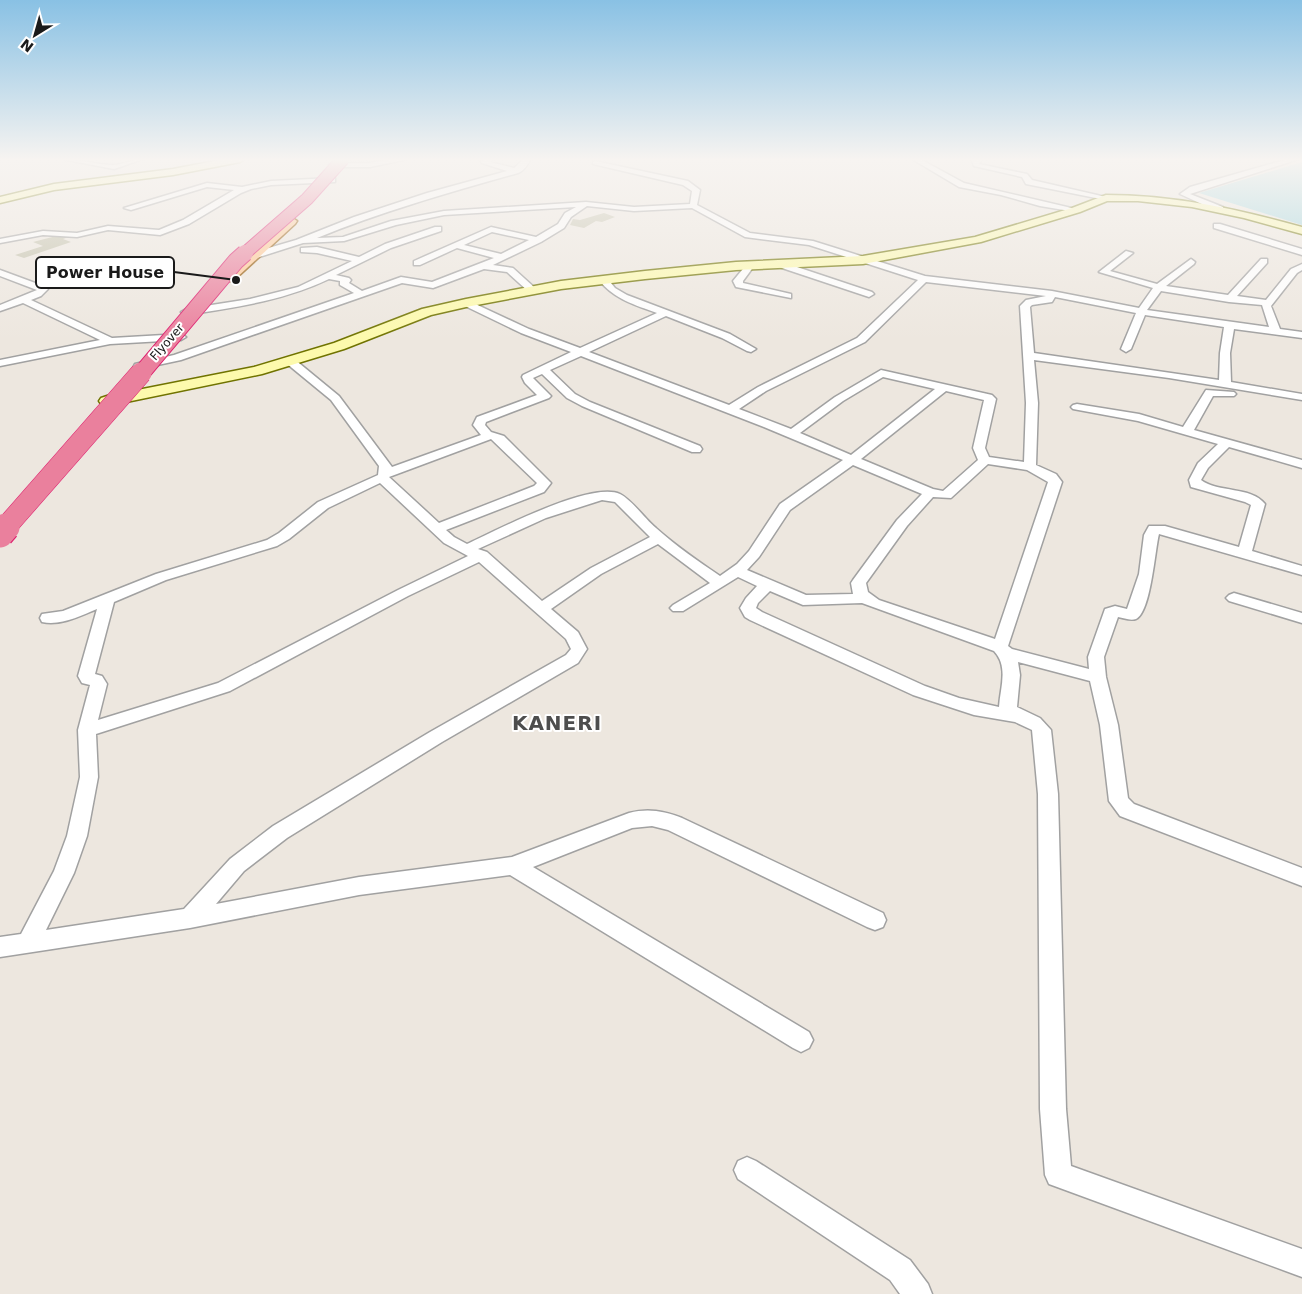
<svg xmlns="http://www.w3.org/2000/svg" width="1302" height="1294" viewBox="0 0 1302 1294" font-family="'DejaVu Sans',sans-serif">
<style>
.construction{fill:#c2c0aa}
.water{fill:#9cd4de}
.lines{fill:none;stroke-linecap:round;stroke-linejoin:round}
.street-casing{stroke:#a1a1a1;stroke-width:3}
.secondary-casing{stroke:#707300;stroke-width:3}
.primary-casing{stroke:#915500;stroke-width:3}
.street{fill:#fff;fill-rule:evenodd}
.secondary{fill:#fdfaad;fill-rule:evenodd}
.primary{fill:#ffc792;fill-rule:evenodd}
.highway-bridge-far3-casing{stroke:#dd1a6c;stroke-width:14;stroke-linecap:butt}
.highway-bridge-far2-casing{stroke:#dd1a6c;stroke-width:18;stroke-linecap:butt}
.highway-bridge-far1-casing{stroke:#dd1a6c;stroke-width:22;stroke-linecap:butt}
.highway-bridge-casing{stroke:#dd1a6c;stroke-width:29;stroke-linecap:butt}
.highway-bridge-far3{stroke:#ea809d;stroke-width:12}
.highway-bridge-far2{stroke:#ea809d;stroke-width:16}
.highway-bridge-far1{stroke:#ea809d;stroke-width:21}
.highway-bridge{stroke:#ea809d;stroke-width:27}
.labels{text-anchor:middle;stroke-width:4;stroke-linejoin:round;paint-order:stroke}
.far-street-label{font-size:12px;fill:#1a1a1a;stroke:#fff}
.district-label{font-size:20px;font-weight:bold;letter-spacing:1px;fill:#4d4d4d;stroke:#fff}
.leader{fill:none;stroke:#1a1a1a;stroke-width:2}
.callout-dot{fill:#1a1a1a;stroke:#fff;stroke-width:2}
.callout{fill:#fff;stroke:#1a1a1a;stroke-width:2}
.callout-label{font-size:16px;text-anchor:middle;font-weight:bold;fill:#1a1a1a}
</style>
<rect width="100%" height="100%" fill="#ede7df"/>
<g class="construction">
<path d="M604,213l11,4 -13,5 -6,-1 -12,7 -14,-3 3,-6 7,1z"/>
<path d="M60,235l11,1 -8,3 8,3 -47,16 -9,-3 28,-9 -10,-4z"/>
</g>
<path class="water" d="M1302,162v63l-103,-32z"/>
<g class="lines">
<g class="street-casing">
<g id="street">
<path d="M62,159c17,0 34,6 51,6 10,0 19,-6 30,-6l-29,10z"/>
<path d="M392,159h16l-38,8h-38l-3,-2 3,-2h38z"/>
<path d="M484,159h9l-3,3 24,6 10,-9h7c-3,5 -7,12 -13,14 -67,19 -135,38 -201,65l26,-1 48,-16 53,-10 142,-9 48,5 56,-3 2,-13 -9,-6 -90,-21v-2l2,-1 93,20 12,9 -3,15 53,28 63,8 112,35 127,15 87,17 14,-20 -54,-16 27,-21 7,2 -23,18 47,13 34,-25 4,3 -1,2 -28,22 62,9 33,-36h6v4l-30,33 29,4 25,-31 11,-5v6l-5,3 -26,33 9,23 22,3v6l-68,-9 -4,24 1,29 71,12v6l-133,-22 -135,-18 4,43 -2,62 20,9 6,8 -54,164 4,3 77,20 -1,-12 17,-48 10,-3 12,3 12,-35 5,-39 5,-9h16l74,21 12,-42 -6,-3 -54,-15 -2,-7 9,-17 20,-19 -80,-23 -65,-12 -2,-2 2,-2 4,-1 62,10 44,13 23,-37 28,2 2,2 -2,2h-21l-19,34 108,30v8l-73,-21 -21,21 -7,12c17,13 50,6 64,24l-13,47 50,15v9l-143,-41c-4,15 -8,78 -23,85 -6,2 -12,-1 -18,-2l-14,40 2,20 12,48 10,73 6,6 168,64v18l-182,-70 -11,-15 -9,-76 -10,-44 -72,-19 2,13 -3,32 23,11 11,12 7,64 8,315 5,57 231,83v28l-253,-93 -4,-9 -5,-66 -2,-315 -6,-64 -17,-8 -41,-7 -61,-20 -163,-75 -5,-3 -5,-9 6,-10 11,-12 -19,-9 -55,34h-10l-3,-3 3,-3 37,-22 -52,-39 -57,30 -50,35 27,23 9,17 -9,14 -136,79 -155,96 -43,33 -28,33 143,-27 153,-20 117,-44c19,-5 35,-2 53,5l201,95 3,7 -3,7 -8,3 -8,-3 -199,-97 -16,-4 -20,2 -99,39 276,165 4,8 -4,8 -8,4 -8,-4 -283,-173 -151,20 -169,33 -190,29v-20l21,-3 33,-63 13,-35 13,-59 -2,-47 12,-45 -8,-2 -4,-7 19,-67c-17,7 -36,17 -55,13l-2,-4 2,-4 21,-3 93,-37 111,-34 12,-7 39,-31 60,-27 1,-9 -48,-66 -45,-37 -1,-2 1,-2h8l45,37 53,71 89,-32 -8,-10 4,-8 60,-22 -12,-12 -3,-6 1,-2 48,-23 -50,-19 -58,-28v-4h6l60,28 51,19 77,-35c-22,-8 -43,-14 -58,-33l2,-2h6l8,10 12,7 103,39 26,15 -5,3 -4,-1 -25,-13 -56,-22 -77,36 140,53 29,-18 99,-49 61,-58 -109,-35 -64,-8 -53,-29 -58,3 -47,-5 -16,11 -7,11 -23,14 -48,23 20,3 22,20v4h-6l-22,-20 -23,-3 -51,19 -31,-5 -221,77 -42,9 -5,-3 1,-2 39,-9 180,-62 -14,-8v-4l-11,-2c-46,22 -93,28 -143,36l-5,-3 5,-3 64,-10 48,-12 54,-26 -35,-8 -16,-1v-4l16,-1 42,10 26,-13 50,-17h6v4l-50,17 -55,27 13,3 2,2 -2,3 13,8 39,-14 31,5 62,-24 -37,-10 -37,17h-6v-4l77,-34 45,10 22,-13 7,-11 11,-6 -132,8 -48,10 -52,16 -41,2 -53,17h-8l-4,-3 58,-17 58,-23 73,-24 80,-22 -25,-8 -1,-1zM492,232l37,8 -28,14 -37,-9zM926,282l120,14 -20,4 -6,6 6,97 -2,59 -35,-5 -4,-9 11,-49 -4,-4 -111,-25 -46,27 -44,32 -52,-20 27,-18 99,-49zM1161,291l68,11 33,3 7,22 -122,-17zM1055,297l81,16 -15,36 5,3 5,-3 14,-34 79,12 -4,26 -1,27 -185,-27 -4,-46 2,-2 20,-3zM581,356l183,71 79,33 -63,44 -31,47 -12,13 -17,12c-22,-15 -44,-30 -64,-48 -11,-9 -24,-28 -36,-34 -29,-13 -123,36 -153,50l-13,-7 -8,-7 98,-38 7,-9 -47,-47 -13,-4 -6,-7 1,-3 63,-24 2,-2 -18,-18 9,-4 25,24 15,8 110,46h8l2,-3 -2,-3 -110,-44 -15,-8 -25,-24zM883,377l52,12 -84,66 -51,-22 43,-32zM946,391l38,9 -11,48 5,12 -35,31 -10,-2 -72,-30zM491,439l46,44 -3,3 -95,37 -50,-46zM988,464l39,6 21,12 -53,157 -116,-39 -11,-8 -2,-9 41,-57 26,-29 18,1zM853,465l69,29 -25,26 -44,60 -2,3 2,11 -47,1 -59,-25 12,-13 31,-47zM380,483l64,60 24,13 -70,34 -180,93 -120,37 9,-36 -5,-8 -7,-2 19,-72 52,-22 111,-34 12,-7 39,-31zM602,500l13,2 35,35 -59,31 -49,33 -55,-49 -9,-3 68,-31zM479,562l87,77 5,10 -5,6 -136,77 -157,94 -43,33 -46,50 -138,21 28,-57 13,-37 11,-59 -2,-43 134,-43 178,-95zM770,591l33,14 59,-2 132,48c15,16 6,37 5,56l-40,-9 -34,-12 -163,-74 -6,-4 2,-5z"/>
<path d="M912,159h8l44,24 116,27 -4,2 -36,-6 -39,-11 -42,-8z"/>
<path d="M973,159h9l-3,5 48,10 5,6 78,18 -4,2 -80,-16 -4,-7 -48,-11 -2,-5z"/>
<path d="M1288,159h11l-109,35 33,13v4h-6l-37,-17 10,-7z"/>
<path d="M332,178h3v4l-64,3 -20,4 -10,4 -52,31 -29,11 -52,-5 -31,7 -34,-2 -43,8v-4l43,-8 34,2 31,-7 51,4 24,-10 51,-30 -27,-3 -76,23 -7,-2 83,-25 35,4 29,-6z"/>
<path d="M1214,224h6l82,25v6l-88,-27z"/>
<path d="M779,261l93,31 2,2 -5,3 -93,-31v-4z"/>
<path d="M750,263l4,3 -11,15v2l48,11v4l-55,-11 -3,-6 14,-17z"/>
<path d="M0,270l46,17 2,2 -7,7 -10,4 81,38 69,-4 5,3 -5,3 -71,4 -110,22v-6l100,-20 -77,-37 -23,8v-6l37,-15 -37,-14z"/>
<path d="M1234,593l68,20v10l-73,-22 -3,-3 3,-3z"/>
<path d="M747,1157l9,4 154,99 18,24 4,10h-32l-10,-14 -152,-101 -4,-9 4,-9z"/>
</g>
</g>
<g class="secondary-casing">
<g id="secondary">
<path d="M225,159h20l-5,3 -67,13 -119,15 -54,13v-6l54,-13 119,-15z"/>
<path d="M1106,195c68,0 131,14 196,32v7l-58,-16 -52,-11 -54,-6h-31l-27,11 -99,30 -118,22 -127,6 -91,9 -84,10 -95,18 -35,8 -87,34 -82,25 -155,32 -6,-2 -2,-3 2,-3 6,-2 147,-29 80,-24 88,-34 44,-10 95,-18 84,-10 91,-9 127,-6 112,-19 97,-29z"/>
</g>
</g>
<g class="primary-casing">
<path id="primary" d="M291,217l6,4 -2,3 -62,57h-10l-2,-3 2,-3 64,-57z"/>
</g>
<use href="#street" class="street"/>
<use href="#secondary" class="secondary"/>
<use href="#primary" class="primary"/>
<g class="highway-bridge-far3-casing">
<path id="highway-bridge-far3" d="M244,254l63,-55 36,-40"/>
</g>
<g class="highway-bridge-far2-casing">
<path id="highway-bridge-far2" d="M140,375l96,-114 9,-8"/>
</g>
<g class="highway-bridge-far1-casing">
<path id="highway-bridge-far1" d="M5,528l136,-155"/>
</g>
<g class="highway-bridge-casing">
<path id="highway-bridge" d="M0,534l6,-7"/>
</g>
<use href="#highway-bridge-far3" class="highway-bridge-far3"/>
<use href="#highway-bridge-far2" class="highway-bridge-far2"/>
<use href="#highway-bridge-far1" class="highway-bridge-far1"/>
<use href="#highway-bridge" class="highway-bridge"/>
</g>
<linearGradient id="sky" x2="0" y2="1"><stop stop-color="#89c1e4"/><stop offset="0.47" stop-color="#f7f4f1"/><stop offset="1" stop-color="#f7f4f1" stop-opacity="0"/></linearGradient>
<rect width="1302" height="340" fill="url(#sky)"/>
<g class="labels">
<g class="far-street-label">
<text transform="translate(167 342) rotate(-49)" y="4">Flyover</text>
</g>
<g class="district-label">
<text x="557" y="730">KANERI</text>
</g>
</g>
<path class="leader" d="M236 280L174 272"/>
<circle class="callout-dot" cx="236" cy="280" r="5"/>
<rect class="callout" x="36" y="257" width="138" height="31" rx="5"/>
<g class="callout-label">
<text x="105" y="278">Power House</text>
</g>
<g transform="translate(35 35) rotate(217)" stroke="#ffffff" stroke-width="4" paint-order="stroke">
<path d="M0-4L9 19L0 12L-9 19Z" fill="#1a1a1a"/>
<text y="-8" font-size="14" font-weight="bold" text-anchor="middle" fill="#1a1a1a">N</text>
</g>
</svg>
